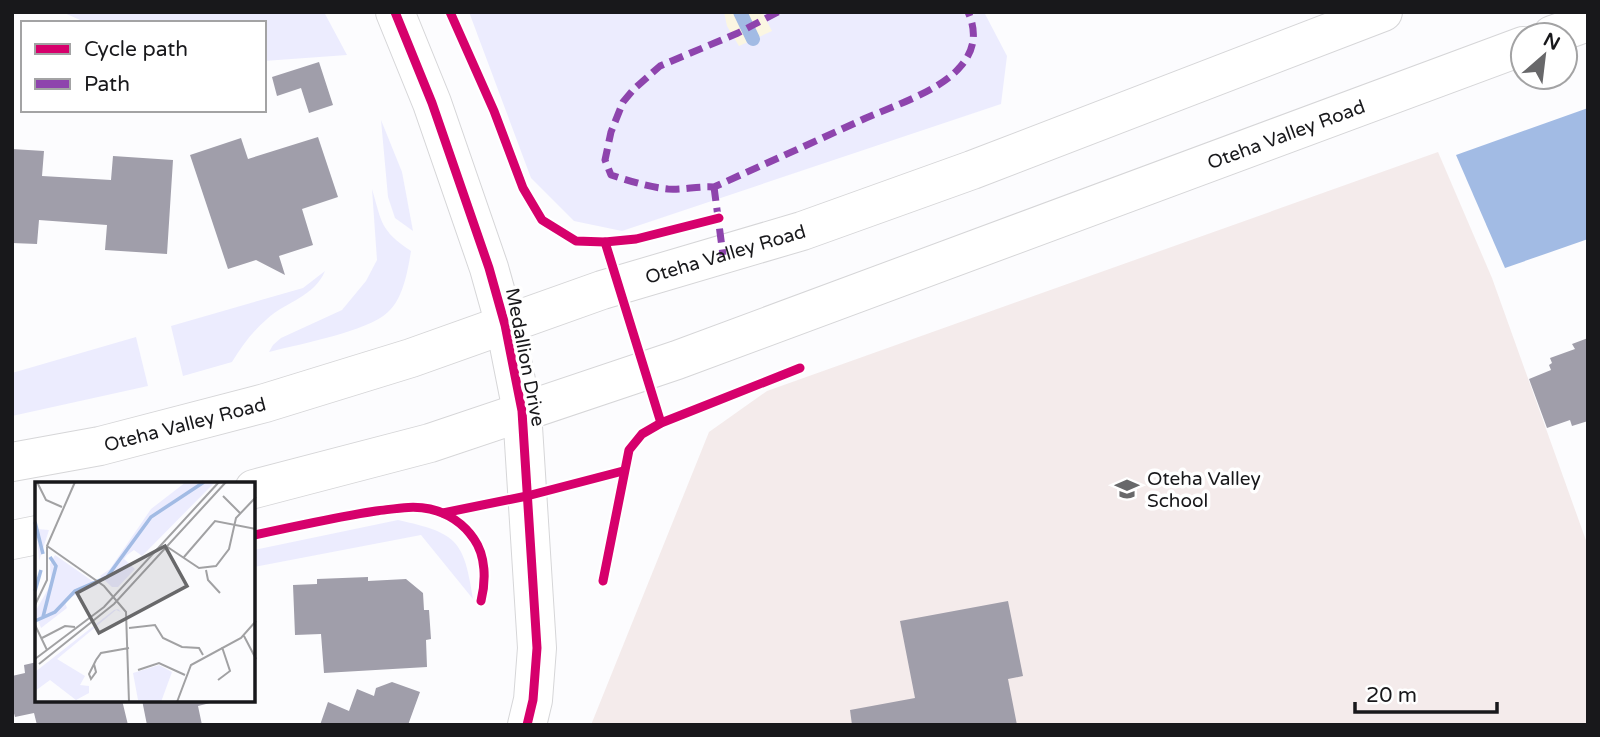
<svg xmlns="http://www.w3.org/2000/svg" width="1600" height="737" viewBox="0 0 1600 737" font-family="'Varela Round',sans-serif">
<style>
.education{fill:#f4ebeb}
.green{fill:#ececfe}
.sand{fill:#fbf6e2}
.water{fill:#a2bbe4}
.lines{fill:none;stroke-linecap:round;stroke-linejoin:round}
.stream{stroke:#a2bbe4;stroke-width:14}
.building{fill:#a09eaa}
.secondary-casing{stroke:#d6d6d8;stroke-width:40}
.primary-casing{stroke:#d6d6d8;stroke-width:40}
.secondary{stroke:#fff;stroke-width:38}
.primary{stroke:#fff;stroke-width:38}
.quiet{stroke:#8e44ad;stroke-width:7;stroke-dasharray:14 7;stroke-linecap:butt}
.cycleway-casing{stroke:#fff;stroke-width:13}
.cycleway{stroke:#d6006c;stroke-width:9}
.labels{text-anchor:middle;stroke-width:7;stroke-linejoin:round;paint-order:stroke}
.street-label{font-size:19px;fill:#18181b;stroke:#fff}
.poi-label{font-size:19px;fill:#18181b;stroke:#fff;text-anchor:start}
.inset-river{fill:none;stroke:#a2bbe4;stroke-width:3.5}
.inset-road{fill:none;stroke:#a1a1a3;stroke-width:2}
.view{fill:#68686a;fill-opacity:0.15;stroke:#68686a;stroke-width:3.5}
.inset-edge{fill:none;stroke:#18181b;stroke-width:3.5}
</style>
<rect width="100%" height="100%" fill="#fcfcfe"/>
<path class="education" d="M1438,152l54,126 96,268v179h-997l118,-293 58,-41z"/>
<g class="green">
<path d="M62,12h262l23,43 -83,6v-38h-177z"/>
<path d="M469,12h515l23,44 -6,48 -379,127 -48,-10 -43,-43z"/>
<path d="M381,120l21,52 11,59 -18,-13 -7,-21z"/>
<path d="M372,189c10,34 8,41 39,62 -3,19 -8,48 -23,61 -21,20 -89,32 -119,40l4,-7 8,-7 61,-28 24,-29 11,-21z"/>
<path d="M325,271c-11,26 -38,30 -58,48 -15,13 -25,27 -35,43l-49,14 -12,-50 132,-38z"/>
<path d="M136,337l12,49 -136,30v-43z"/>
<path d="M398,520c59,13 66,20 75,79l-52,-64 -167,32v-17z"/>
</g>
<path class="sand" d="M724,12h38l10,19 -33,15 -12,-20z"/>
<path class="water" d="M1588,108v131l-83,29 -49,-113z"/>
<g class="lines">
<path class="stream" d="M740,12l13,27"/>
</g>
<g class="building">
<path d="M319,62l14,43 -24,8 -8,-25 -24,8 -5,-19z"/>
<path d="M318,137l20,60 -36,12 11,36 -34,11 6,19 -29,-15 -28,9 -38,-114 51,-17 7,21z"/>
<path d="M12,149l32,2 -2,25 69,4 2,-24 60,4 -6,94 -62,-4 2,-25 -68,-5 -2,24 -25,-1z"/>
<path d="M1588,338v83l-16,5 -2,-6 -23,8 -18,-49 22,-9 -2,-5 3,-2 -2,-5 25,-9 -3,-5z"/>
<path d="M368,577v4l38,-2 17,14 1,17h5l2,29 -5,1 1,27 -103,6 -3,-39 -26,1 -2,-50 24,-1v-5z"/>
<path d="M1008,601l15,75 -15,3 9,46h-165l-2,-15 65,-12 -15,-77z"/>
<path d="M37,662v38h85l6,25h-91l-3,-12 -19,4 -3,-11v-30l13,-3 -1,-8z"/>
<path d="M392,682l28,10 -12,33h-88l8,-23 21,9 8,-22 17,7 2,-8z"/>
<path d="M142,700h76v1l-20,5 4,19h-55z"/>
</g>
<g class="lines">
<g class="secondary-casing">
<path id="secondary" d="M395,12l37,91 57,165 16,57 17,86 15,237 -4,52 -6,25"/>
</g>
<g class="primary-casing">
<g id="primary">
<path d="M1552,35l36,-13"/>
<path id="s1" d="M12,462l88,-16 165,-43 146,-45 191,-68 200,-59 170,-61 411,-158"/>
<path id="s2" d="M254,489l176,-46 247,-83 846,-314"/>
<path d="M12,540l25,-5"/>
</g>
</g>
<use href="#secondary" class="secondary"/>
<use href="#primary" class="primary"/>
<g class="quiet">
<path d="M778,12l-40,21 -78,33 -26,23 -11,13 -12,30 -6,28 6,15c19,6 37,12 57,14 15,1 30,-3 46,-2 51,-23 102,-46 152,-69 28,-12 75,-28 94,-51 15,-17 17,-35 8,-55"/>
<path d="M714,187l9,68"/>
</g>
<g class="cycleway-casing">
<g id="cycleway">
<path d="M395,12l37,91 57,165 16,57 17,86 15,237 -4,52 -6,25"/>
<path d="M450,12l44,99 29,77 19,32 34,21 29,1 31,-3 83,-21"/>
<path d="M605,242l56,181"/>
<path d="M443,513l84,-17 96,-25"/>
<path d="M254,535c40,-8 81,-18 122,-24 18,-2 36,-6 54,-2 18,4 34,15 44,30 12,17 12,42 7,62"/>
<path d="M603,581l26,-131 13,-16 19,-11 139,-55"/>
</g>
</g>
<use href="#cycleway" class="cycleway"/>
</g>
<defs>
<g id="school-bare" transform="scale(1.89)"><path d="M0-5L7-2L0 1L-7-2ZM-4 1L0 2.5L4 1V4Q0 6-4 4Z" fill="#68686a" stroke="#fff" stroke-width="2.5" paint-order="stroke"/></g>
</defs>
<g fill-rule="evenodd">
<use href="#school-bare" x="1127" y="489"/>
</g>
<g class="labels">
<g class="street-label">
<text dy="7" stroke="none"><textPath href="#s2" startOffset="1092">Oteha Valley Road</textPath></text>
<text dy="7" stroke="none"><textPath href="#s1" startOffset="744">Oteha Valley Road</textPath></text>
<text transform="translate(526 357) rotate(79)" y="7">Medallion Drive</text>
<text dy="7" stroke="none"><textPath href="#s1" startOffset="177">Oteha Valley Road</textPath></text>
</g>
<g class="poi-label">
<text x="1147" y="485">Oteha Valley<tspan x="1147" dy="22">School</tspan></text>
</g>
</g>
<g transform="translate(35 482)">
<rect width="220" height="220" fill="#fcfcfe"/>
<path d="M151,0h29l-73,74 -8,-6 -7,5 -3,4 11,10 -17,18h-6l-12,-11 10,-7 41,-60zM0,30l2,17 12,1 -10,31zM20,73l43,30 -34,15 3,8 -26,20 -6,-16 16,-28 -1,-20zM79,128l4,-1 3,3 -5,-2 -59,49 28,17 -5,9 9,1v7l-13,7 -26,-20 -15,11v-19zM124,183l13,7 -11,30 -23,-2 -5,-27z" fill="#ececfe"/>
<path class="inset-river" d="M0,40l8,32M0,109l6,-21M8,135l13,-51 -6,-9M0,139l20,-9 20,-21 32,-14 44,-60 53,-35"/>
<path class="inset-road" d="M2,0l9,18 16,7M40,0l-28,64 57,40 22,26 3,90M188,14l17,17M131,64l33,22 17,-2 13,-17 7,-31 20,-21M149,75l31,-36 41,8M171,88l2,10 12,13M0,123l12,-25v-33M0,143l12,25M94,146l26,-3 8,13 19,9 17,1 4,7M209,154l12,23M7,156l23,-12 10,1M0,177l69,-52 115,-125M4,182l75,-60 112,-122M59,182l2,8 -5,7 -2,-5 7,-14 5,-7 28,-5M103,188l21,-7 26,12M183,198l12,-9 -8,-24M142,220l14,-37 50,-27 15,-17"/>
<path class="view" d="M130,64l22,40 -88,47 -22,-40z"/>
<rect width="220" height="220" class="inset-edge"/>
</g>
<rect width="1600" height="737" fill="none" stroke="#18181b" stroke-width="28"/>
<rect x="21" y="21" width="245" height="91" fill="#ffffff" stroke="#a3a3a4" stroke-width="2"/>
<rect x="35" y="44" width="35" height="10" fill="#d6006c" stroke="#a3a3a4" stroke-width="2"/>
<text x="84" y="56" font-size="21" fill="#18181b">Cycle path</text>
<rect x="35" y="79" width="35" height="10" fill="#8e44ad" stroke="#a3a3a4" stroke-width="2"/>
<text x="84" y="91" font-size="21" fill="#18181b">Path</text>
<g transform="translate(1544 56) rotate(28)"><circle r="33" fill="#ffffff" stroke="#a3a3a4" stroke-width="2"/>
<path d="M0-5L12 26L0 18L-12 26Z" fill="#68686a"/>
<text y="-10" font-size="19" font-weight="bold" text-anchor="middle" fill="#18181b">N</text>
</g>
<path d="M1355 702v10h142v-10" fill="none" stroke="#18181b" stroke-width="3.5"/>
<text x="1366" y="702" font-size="21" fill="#18181b" stroke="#ffffff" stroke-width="5" paint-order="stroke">20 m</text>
</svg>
